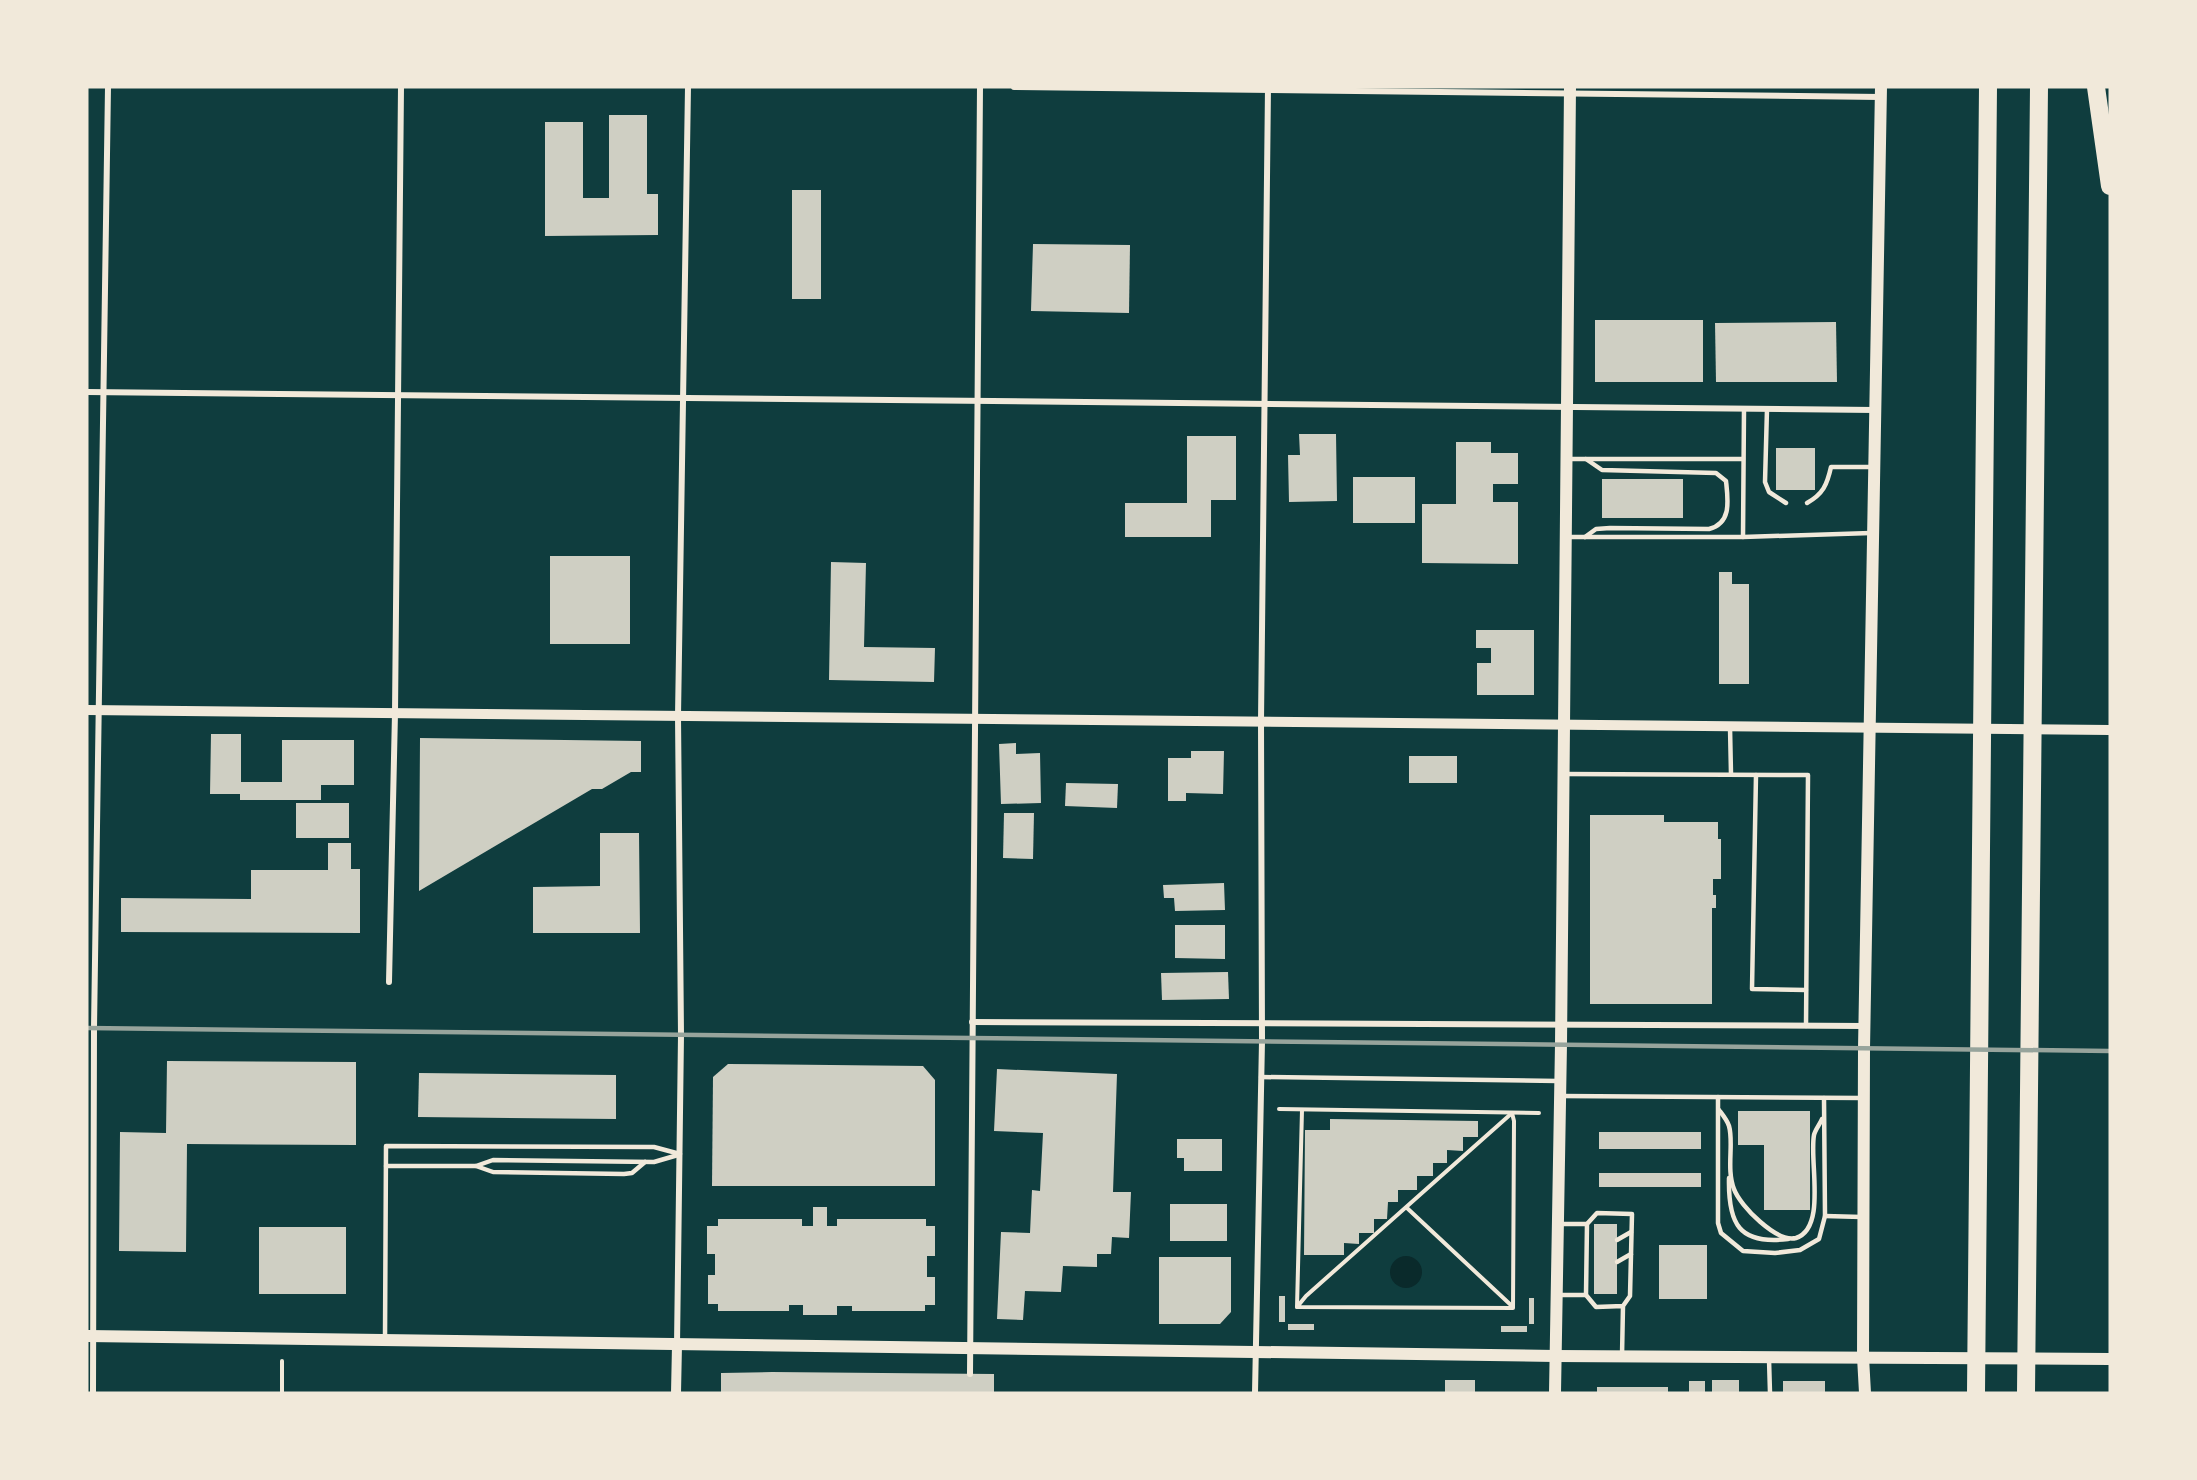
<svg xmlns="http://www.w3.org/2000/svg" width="2197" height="1480" viewBox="0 0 2197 1480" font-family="'PT Sans',sans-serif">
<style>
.water{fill:#0a2a2b}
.building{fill:#cfcfc3}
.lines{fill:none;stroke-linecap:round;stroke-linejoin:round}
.path{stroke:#f1e9da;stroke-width:4}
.service{stroke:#f1e9da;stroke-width:4.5}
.minor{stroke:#f1e9da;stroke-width:6}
.tertiary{stroke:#f1e9da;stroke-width:10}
.secondary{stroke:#f1e9da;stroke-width:12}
.motorway{stroke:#f1e9da;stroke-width:18}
.rail{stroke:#97a49c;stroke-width:4.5}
</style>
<rect width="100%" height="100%" fill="#0f3d3e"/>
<circle class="water" cx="1406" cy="1272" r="16"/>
<g class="building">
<path d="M609,115h38v79h11v41l-113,1v-114h38v76h26z"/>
<rect x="792" y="190" width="29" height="109"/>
<path d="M1033,244l97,1 -1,68 -98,-2z"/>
<rect x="1595" y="320" width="108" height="62"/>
<path d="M1836,322l1,60h-121l-1,-59z"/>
<path d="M1299,434h37l1,67 -48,1 -1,-47h12z"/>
<path d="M1187,436h49v64h-25v37h-86v-34h62z"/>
<path d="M1456,442h35v11h27v31h-25v18h25v62l-96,-1v-59h34z"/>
<rect x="1776" y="448" width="39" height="42"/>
<rect x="1353" y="477" width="62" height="46"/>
<rect x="1602" y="479" width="81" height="39"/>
<rect x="550" y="556" width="80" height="88"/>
<path d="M831,562l35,1 -2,84 71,1 -1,34 -105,-2z"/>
<path d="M1719,572h13v12h17v100h-30z"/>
<path d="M1476,630h58v65h-57v-32h14v-15h-15z"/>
<path d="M211,734h30v48h41v-42h72v45h-33v15h-81v-6h-30z"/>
<path d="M420,738l221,3v31h-10l-29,17h-10l-173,102z"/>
<path d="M1016,743v11l24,-1 1,50 -40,1 -2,-60z"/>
<path d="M1191,751h33l-1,43 -37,-1v8h-18v-43h23z"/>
<rect x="1409" y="756" width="48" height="27"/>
<path d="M1066,783l52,1 -1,24 -52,-2z"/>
<rect x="296" y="803" width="53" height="35"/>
<path d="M1004,813h30l-1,46 -30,-1z"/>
<path d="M1590,815h74v7h54v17h3v40h-8v16h3v13h-4v96h-122z"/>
<path d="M600,833h39l1,100h-107v-46l67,-1z"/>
<path d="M328,843h23v26h9v64l-239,-1v-34l130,1v-29h77z"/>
<path d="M1224,883l1,27 -50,1 -1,-13h-10l-1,-13z"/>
<path d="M1175,925h50v34l-50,-1z"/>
<path d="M1228,972l1,27 -67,1 -1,-27z"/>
<path d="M167,1061l189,1v83l-169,-1 -1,108 -67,-1 1,-119 46,1z"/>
<path d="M728,1064l195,2 12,14v106h-223l1,-109z"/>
<path d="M997,1069l120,5 -4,118h18l-2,46 -17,-1 -1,17h-14v13l-34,-1 -2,26 -36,-1 -2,29 -26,-1 4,-87 29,1 2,-43 8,1 3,-58 -49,-2z"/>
<path d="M419,1073l197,2v44l-198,-2z"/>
<path d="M1738,1111h72v99h-46v-65h-26z"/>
<path d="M1330,1119l148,2v16h-15v14l-16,-1v13h-14v13h-16v14h-19v12h-10l-1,17h-13v14h-15v11l-15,-1v12h-40l1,-125h25z"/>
<rect x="1599" y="1132" width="102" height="17"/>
<path d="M1177,1139h45v32h-38v-13h-7z"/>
<rect x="1599" y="1173" width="102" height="14"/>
<rect x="1170" y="1204" width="57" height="37"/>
<path d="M813,1207h14v19h10v-7h89v7h9v30h-8v21h8v28h-10v6h-73v-5h-15v9h-34v-10h-14v6h-71v-7h-10v-29h7v-21h-8v-28h11v-7h84v7h11z"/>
<rect x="1594" y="1224" width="23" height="70"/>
<rect x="259" y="1227" width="87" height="67"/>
<rect x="1659" y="1245" width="48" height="54"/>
<path d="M1159,1257h72v55l-11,12h-61z"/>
<rect x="1279" y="1296" width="6" height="26"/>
<rect x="1529" y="1298" width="5" height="26"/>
<rect x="1288" y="1324" width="26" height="6"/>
<rect x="1501" y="1326" width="26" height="6"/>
<path d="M772,1372l222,2v19h-273v-20z"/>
<rect x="1445" y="1380" width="30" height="13"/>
<rect x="1712" y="1380" width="27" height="13"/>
<rect x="1689" y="1381" width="16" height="12"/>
<rect x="1783" y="1381" width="42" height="12"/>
<rect x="1597" y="1387" width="71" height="6"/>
</g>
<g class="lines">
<g class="path">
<path d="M1279,1109l260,4"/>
<path d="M1512,1113l2,8 -1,187 -216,-1 9,-11z"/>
<path d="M1407,1208l106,99"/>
<path d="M1297,1307l5,-197"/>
<path d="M282,1393v-32"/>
</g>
<g class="service">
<path d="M1767,409l-2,73 4,10 17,11"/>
<path d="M1569,459h174"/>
<path d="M1807,503c16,-9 20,-18 24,-36h41"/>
<path d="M1567,537h176l128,-4"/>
<path d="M1585,537l11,-8 14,-1 99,1c23,-6 19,-29 17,-48l-10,-8 -114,-3 -16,-11"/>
<path d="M1743,537l1,-128"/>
<path d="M1730,727l1,47"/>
<path d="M1563,774l245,1 -2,251"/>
<path d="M1756,775l-4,214 54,1"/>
<path d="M1261,1077l297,4"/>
<path d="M1561,1096l301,2"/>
<path d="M1718,1097v126l3,10 22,18 32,2 25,-3 19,-11 6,-23 -1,-118"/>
<path d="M1719,1110c3,4 8,10 10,16 5,17 -3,43 5,63 6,17 43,54 62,49 31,-10 13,-77 18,-103 1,-5 6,-11 8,-16"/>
<path d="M386,1166h90l17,-6 161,2 24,-7"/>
<path d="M476,1166l17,6 131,2 8,-1 13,-11"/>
<path d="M1729,1178c-1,46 10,67 59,61"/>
<path d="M1825,1216l37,1"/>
<path d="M1560,1224h27"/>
<path d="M1617,1240l14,-8"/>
<path d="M1617,1262l14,-8"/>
<path d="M1559,1295h27"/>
<path d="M385,1339l1,-193 268,1 26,7"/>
<path d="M1622,1356l1,-50 7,-10 2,-82 -35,-1 -10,11 -1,71 10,12 27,-1"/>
<path d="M1769,1359l1,34"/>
</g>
<g class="minor">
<path d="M1014,87l867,10"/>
<path d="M87,392l1788,18"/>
<path d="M389,982l6,-269 6,-626"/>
<path d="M972,1022l892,4"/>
<path d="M677,1345l4,-310 -3,-319 10,-629"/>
<path d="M970,1374l10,-1287"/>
<path d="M93,1393l1,-365 14,-941"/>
<path d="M1255,1393l7,-352 -1,-320 7,-634"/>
</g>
<g class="tertiary">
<path d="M87,710l2023,20"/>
<path d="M676,1393l1,-48"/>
</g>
<g class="secondary">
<path d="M87,1336l1468,20 555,3"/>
<path d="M1555,1393l6,-349 9,-957"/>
<path d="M1865,1393l-2,-36 1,-308 17,-962"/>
</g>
<g class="motorway">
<path d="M2096,87l14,99"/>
<path d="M1976,1393l12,-1306"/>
<path d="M2026,1393l13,-1306"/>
</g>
<path class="rail" d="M87,1028l2023,23"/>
</g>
<rect width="2197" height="1480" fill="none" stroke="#f1e9da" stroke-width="177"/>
</svg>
